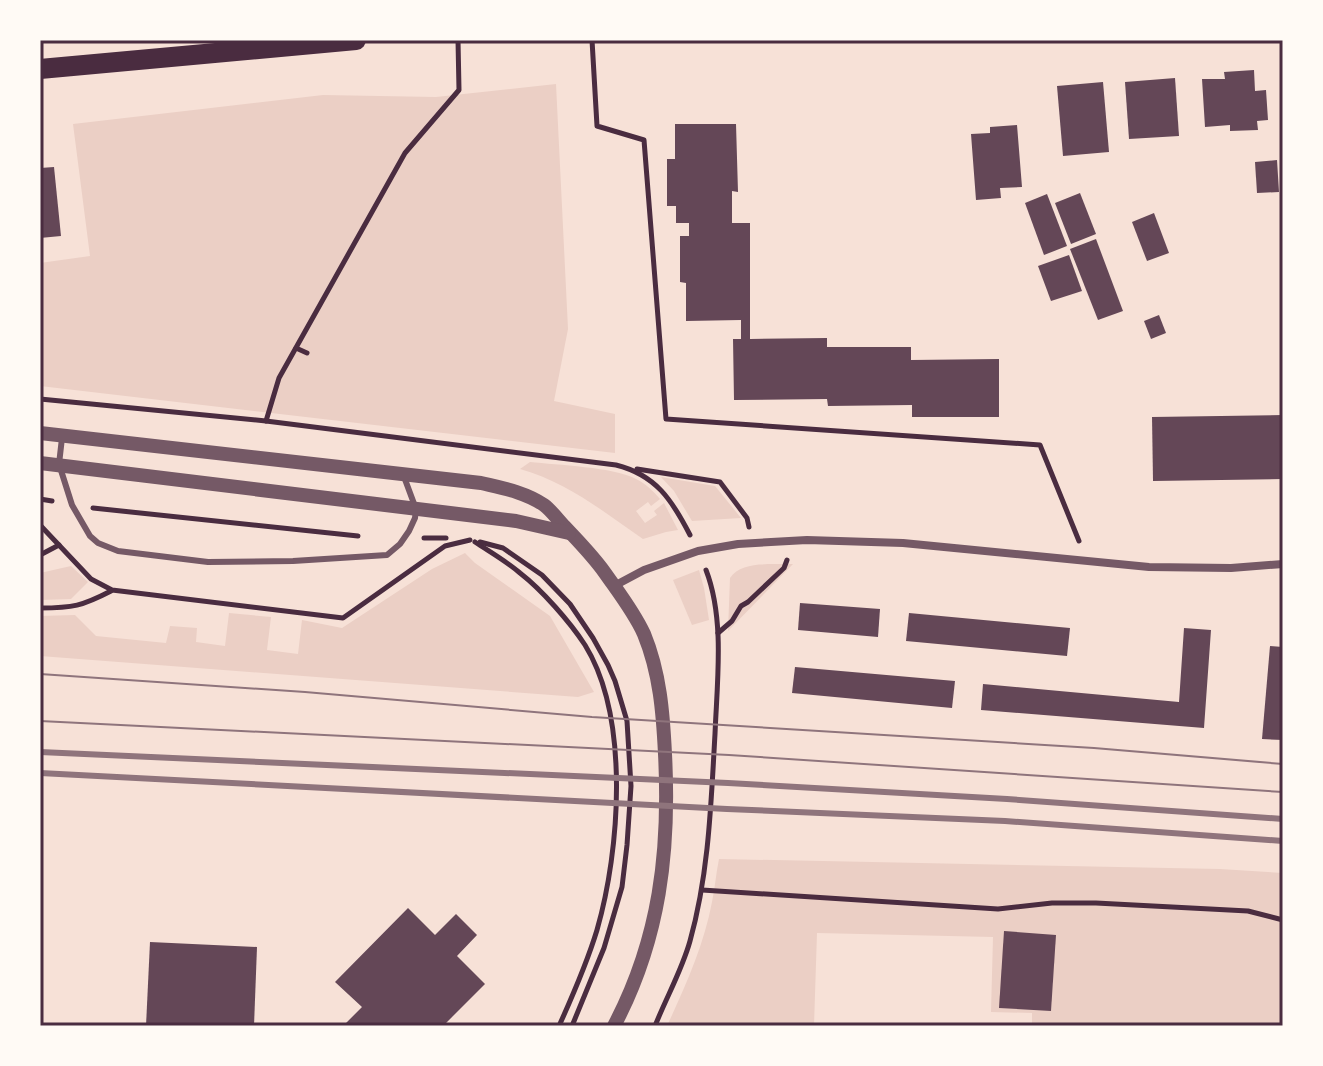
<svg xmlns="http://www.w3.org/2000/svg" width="1323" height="1066" viewBox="0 0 1323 1066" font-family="Inter,sans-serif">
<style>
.green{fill:#ebcfc5}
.building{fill:#644757}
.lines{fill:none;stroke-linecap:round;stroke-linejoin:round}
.path{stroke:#4a2c40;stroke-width:5}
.service{stroke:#755966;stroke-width:6}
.minor{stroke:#755966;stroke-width:8}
.tertiary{stroke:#755966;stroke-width:14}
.primary{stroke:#4a2c40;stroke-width:20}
.tram{stroke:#8f747c;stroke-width:2}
.rail{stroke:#8f747c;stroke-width:6}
.neatline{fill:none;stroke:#4a2c40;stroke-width:3}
</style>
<rect width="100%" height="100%" fill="#f7e1d7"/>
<g class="green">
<path d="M556,84l12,245 -14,72 61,13v39l-575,-67v-123l50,-7 -17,-132 250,-29 113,2z"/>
<path d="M530,462c27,3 84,5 106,17 9,4 17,12 24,20l-9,7 -3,-4 -12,9 9,12 12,-8 -3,-4 10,-8 14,27 -12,2 -23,7c-39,-27 -76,-57 -123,-70z"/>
<path d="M661,477l54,9 26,32 -49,3 -18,-30z"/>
<path d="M465,553l10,10 75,53 44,76 -16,5 -538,-41v-40l35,-1 21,21 70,7 4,-17 27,2 -1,14 29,4 4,-33 42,4 -4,33 31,4 4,-34 40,8 90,-59z"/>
<path d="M793,564l-65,67 2,-53c12,-18 44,-13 63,-14z"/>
<path d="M71,566l17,16 -17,17 -31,1v-27z"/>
<path d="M699,570l5,18 5,32 -17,5 -19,-45z"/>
<path d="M719,859l501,10 63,4v153h-251v-13l-41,-1 2,-75 -176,-4 -3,93h-147c18,-39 37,-81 45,-124 3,-14 4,-29 7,-43z"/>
</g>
<g class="building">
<path d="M1254,70l1,21 11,-1 2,30 -11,1 1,9 -28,1v-6l-25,2 -3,-48h23l-1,-7z"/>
<path d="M1175,78l4,58 -50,3 -4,-57z"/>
<path d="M1103,82l6,70 -46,4 -6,-70z"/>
<path d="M675,124h61l2,68 -6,-1v32h18v116l77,-1v9h84v13l88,-1v58h-87v-12l-84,1 -1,-7 -93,1 -1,-61h8v-19l-55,1v-38l-6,-1v-46h9v-13h-13v-17h-9v-47h8z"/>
<path d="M1017,125l5,62 -22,1 1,10 -25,2 -5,-66 19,-1v-6z"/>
<path d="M1277,160l2,32 -22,1 -2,-31z"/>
<path d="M54,167l7,69 -21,2v-70z"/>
<path d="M1080,193l16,41 -25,10 -16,-41z"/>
<path d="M1047,194l20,52 -23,9 -19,-52z"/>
<path d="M1154,213l15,40 -22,8 -15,-39z"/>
<path d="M1096,239l27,72 -25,9 -28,-71z"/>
<path d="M1069,255l13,36 -31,10 -13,-35z"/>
<path d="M1159,315l7,18 -15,6 -7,-18z"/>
<path d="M1283,415v64l-130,2 -1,-64z"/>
<path d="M800,603l80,6 -2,28 -80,-7z"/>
<path d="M909,613l161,15 -3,28 -161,-15z"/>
<path d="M1184,628l27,2 -7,98 -223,-18 2,-26 196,18z"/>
<path d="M1270,646l13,1v93l-21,-1z"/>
<path d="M795,667l160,14 -3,27 -160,-15z"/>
<path d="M408,908l27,27 21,-21 21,21 -20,21 28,28 -42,42h-100l19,-19 -27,-25z"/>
<path d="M1004,931l52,4 -5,76 -52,-3z"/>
<path d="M150,942l107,5 -3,79h-108z"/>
</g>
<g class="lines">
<g class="path">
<path d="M592,40l5,86 47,14 22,279 374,26 39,96"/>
<path d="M296,348l11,5"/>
<path d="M40,399l226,22 350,44c40,10 56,35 74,70"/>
<path d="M266,421l13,-43 126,-225 54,-63 -1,-50"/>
<path d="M637,469l83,13 27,36 2,9"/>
<path d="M40,499l12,2"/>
<path d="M93,508l265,28"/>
<path d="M40,525l51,54 21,11 231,28 102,-72 25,-6"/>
<path d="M424,538h22"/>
<path d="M475,542c15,10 31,19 45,31 22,17 50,49 65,72 45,73 35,205 12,285 -10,33 -24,65 -38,96"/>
<path d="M480,542l23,6 39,27 28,29 23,34 15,27 7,16 12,40 4,65 -4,59 -5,42 -18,61 -32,78"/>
<path d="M40,555l19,-10"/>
<path d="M40,608c33,0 42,-2 71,-17"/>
<path d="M718,633l14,-12 9,-15 7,-4 36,-34 3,-8"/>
<path d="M702,890l296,19 54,-6h44l152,8 35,9"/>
<path d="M655,1026c11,-28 27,-56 35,-85 19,-68 21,-138 25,-207 2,-52 10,-115 -9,-164"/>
</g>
<path class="service" d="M62,438l-3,26 13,41 18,31 8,7 20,8 90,11 85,-1 94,-6 13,-11 9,-13 6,-13 1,-9 -13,-35"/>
<path class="minor" d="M614,586l30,-16 54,-19 40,-7 69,-4 96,3 246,24 82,1 52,-4"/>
<g class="tertiary">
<path d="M40,433l441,50c21,5 44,9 63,22 7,5 14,15 21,22 14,15 28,29 40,46 14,20 29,39 39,61 16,39 19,79 21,120 5,97 -5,185 -51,272"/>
<path d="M40,463l476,58 53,12"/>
</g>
<path class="primary" d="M40,69l316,-29"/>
<g class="tram">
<path d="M40,674l265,18 287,25 502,31 189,16"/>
<path d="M40,721l689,34 554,37"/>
</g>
<g class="rail">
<path d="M40,752l688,31 279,16 276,20"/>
<path d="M40,773l687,36 278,12 278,20"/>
</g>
</g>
<rect width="1323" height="1066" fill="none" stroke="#fffaf5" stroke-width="84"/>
<rect x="42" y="42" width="1239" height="982" class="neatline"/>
</svg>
